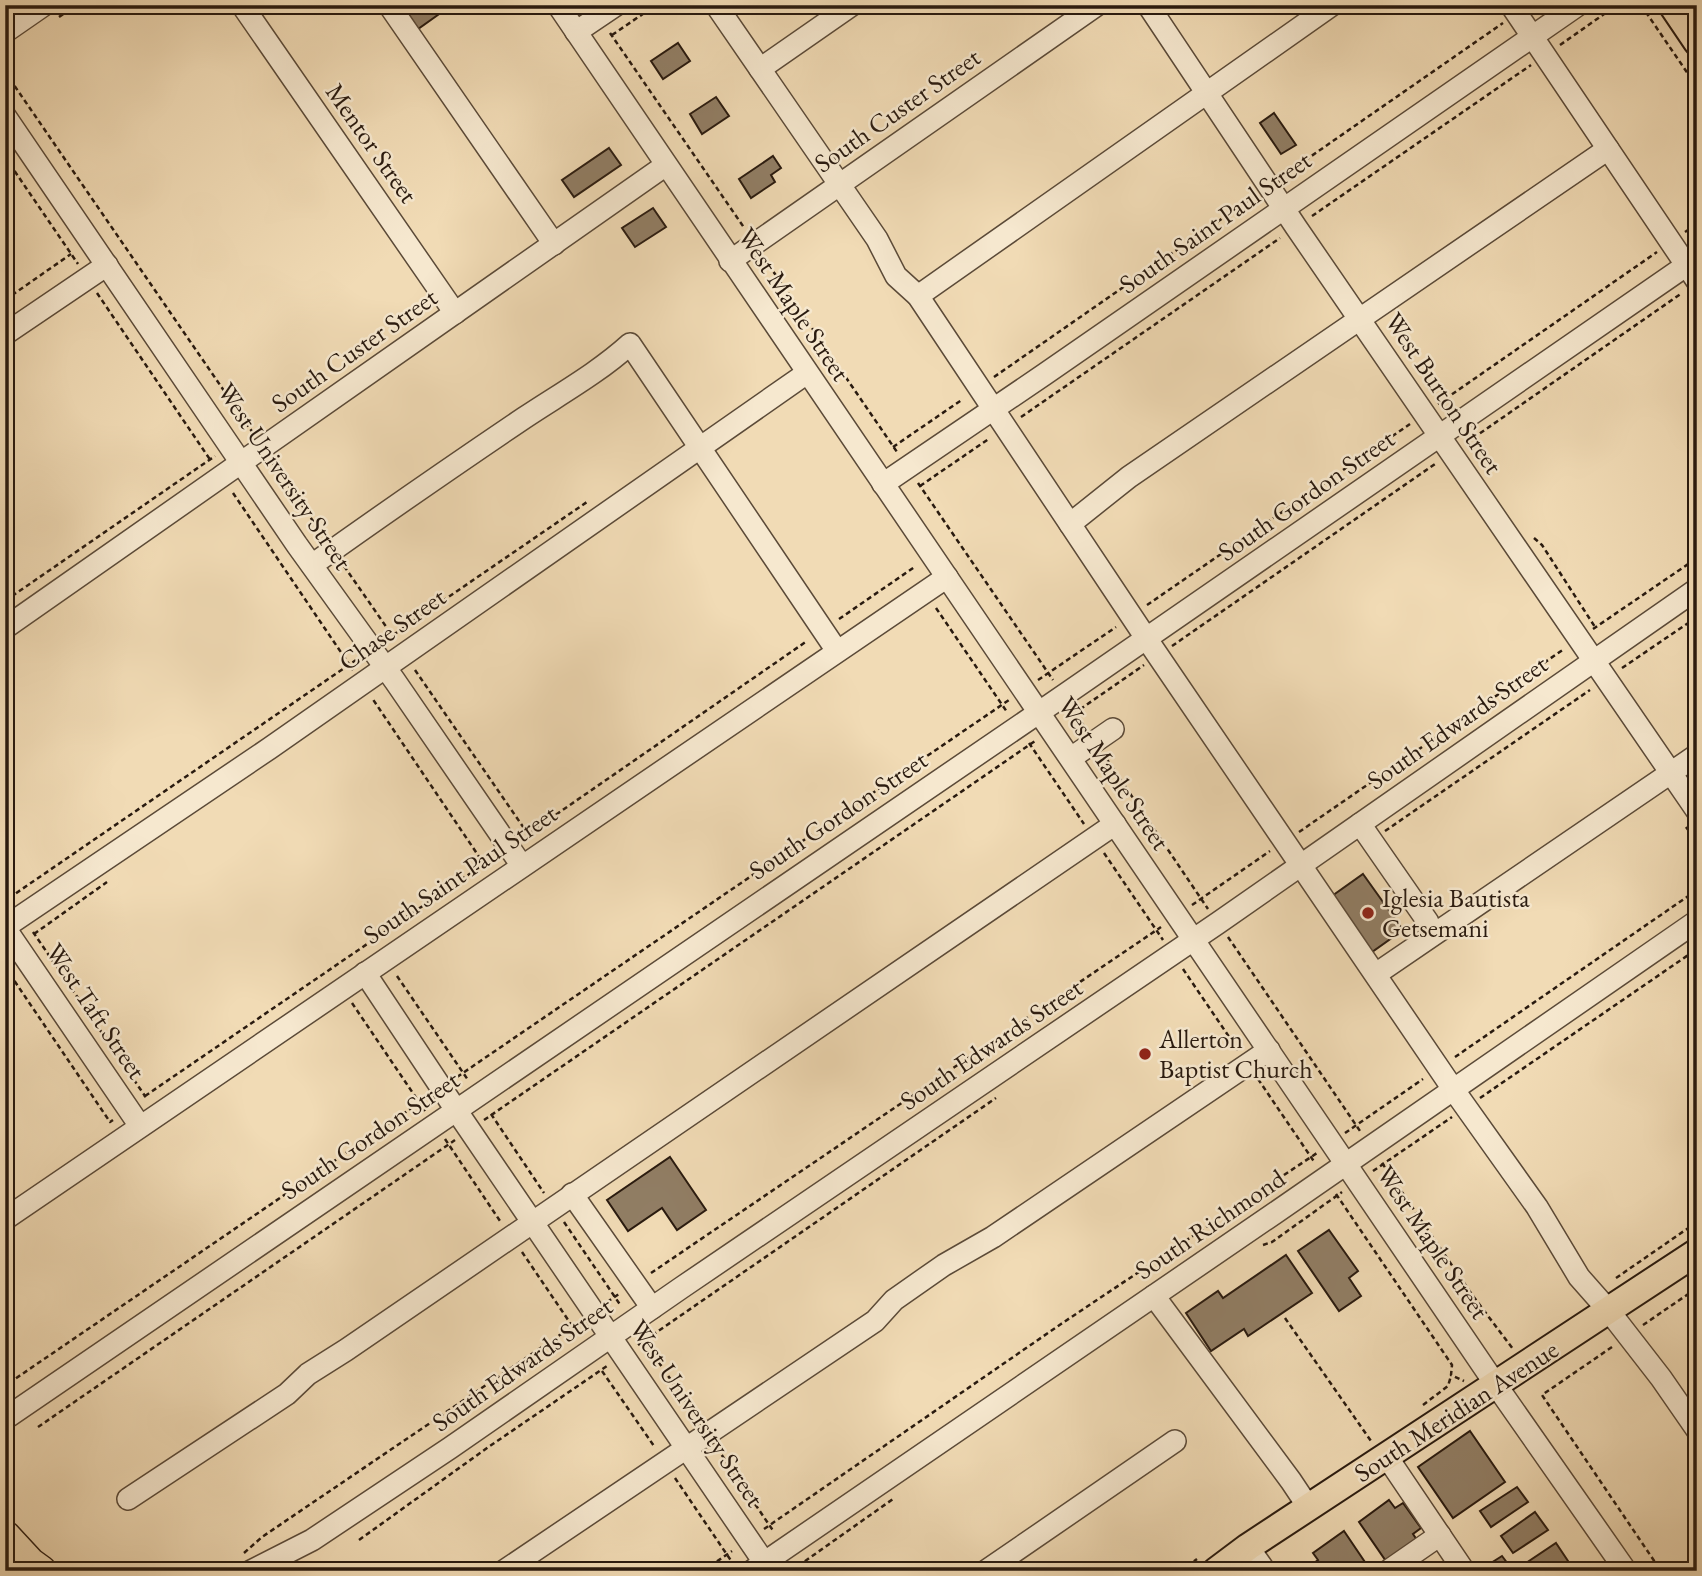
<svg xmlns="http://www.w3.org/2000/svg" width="1702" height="1576" viewBox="0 0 1702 1576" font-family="'EB Garamond',serif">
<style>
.building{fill:#917e65;stroke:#291a0f;stroke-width:2}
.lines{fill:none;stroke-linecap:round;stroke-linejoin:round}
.minor-casing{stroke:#5b4a38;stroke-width:24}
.major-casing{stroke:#291a0f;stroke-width:30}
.highway-casing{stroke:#291a0f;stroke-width:33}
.path{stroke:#291a0f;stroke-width:2.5;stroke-dasharray:5 3.5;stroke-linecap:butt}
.minor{stroke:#f6e8cf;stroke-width:21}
.major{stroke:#f1dbb5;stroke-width:26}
.highway{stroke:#f1dbb5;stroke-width:30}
.poi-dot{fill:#8f2418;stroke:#f6e8cf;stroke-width:2.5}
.labels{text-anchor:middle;stroke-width:5;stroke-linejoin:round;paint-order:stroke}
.street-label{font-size:26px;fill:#291a0f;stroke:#f6e8cf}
.poi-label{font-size:26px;fill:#291a0f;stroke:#f6e8cf;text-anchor:start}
</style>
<rect width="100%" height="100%" fill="#f1dbb5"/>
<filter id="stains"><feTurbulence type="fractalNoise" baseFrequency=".00286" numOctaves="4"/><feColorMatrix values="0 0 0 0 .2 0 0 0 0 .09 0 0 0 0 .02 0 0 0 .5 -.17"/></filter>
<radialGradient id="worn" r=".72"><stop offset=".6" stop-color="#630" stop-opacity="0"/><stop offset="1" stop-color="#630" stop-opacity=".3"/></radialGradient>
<g class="building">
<path d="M402,5h36l4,7 -24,17z"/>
<path d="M678,43l12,18 -27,18 -12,-18z"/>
<path d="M716,97l13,19 -27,18 -12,-20z"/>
<path d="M1274,113l22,32 -15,9 -21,-31z"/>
<path d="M609,148l12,17 -47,32 -12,-17z"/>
<path d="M773,156l8,12 -10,7 4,7 -24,16 -12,-19z"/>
<path d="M653,208l13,19 -31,20 -13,-19z"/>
<path d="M1363,874l40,56 -31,22 -40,-56z"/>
<path d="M670,1157l36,53 -29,20 -15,-22 -34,23 -21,-31z"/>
<path d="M1329,1230l29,41 -9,7 12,18 -22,15 -41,-60z"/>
<path d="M1286,1255l26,38 -64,43 -4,-7 -33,22 -25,-38 32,-22 5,7z"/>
<path d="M1470,1431l35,51 -52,36 -35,-51z"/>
<path d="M1517,1487l11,15 -37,25 -11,-16z"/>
<path d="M1389,1500l6,8 8,-5 18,25 -8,6 6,9 -31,21 -29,-42z"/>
<path d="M1535,1512l13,18 -35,23 -12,-17z"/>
<path d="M1344,1531l27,40h-58l-3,-5 8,-6 -5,-7z"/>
<path d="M1556,1543l12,18 -14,10h-23l-5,-8z"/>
<path d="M1502,1556l6,8 -10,7h-13l-2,-3z"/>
</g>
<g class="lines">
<g class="minor-casing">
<g id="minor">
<path d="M242,5l213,308"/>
<path d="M389,5l165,239"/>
<path d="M558,5l938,1380 130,186"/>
<path d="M716,5l161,234 19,37 22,20 228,342 307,451 84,118 42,70 30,34 52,67 36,52"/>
<path d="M1148,5l148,222 401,584"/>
<path d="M1511,5l186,276"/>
<path d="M5,32l39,-27"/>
<path d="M576,32l40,-27"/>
<path d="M760,69l92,-64"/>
<path d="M5,116l292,429 98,136 127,185"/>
<path d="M730,261l367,-256"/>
<path d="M918,296l414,-291"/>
<path d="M5,334l102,-69"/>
<path d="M883,484l162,-110 533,-369"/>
<path d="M1070,524l59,-47 479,-328"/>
<path d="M312,565c70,-50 141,-99 212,-147 36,-24 74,-45 106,-74l207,307"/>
<path d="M5,628l661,-463"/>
<path d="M1071,758l42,-29"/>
<path d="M1360,824l68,98"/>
<path d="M5,927l265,-179 537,-375"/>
<path d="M5,928l135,198"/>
<path d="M365,973l91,137 314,461"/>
<path d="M1376,974l321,-219"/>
<path d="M572,1194l80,114"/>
<path d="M5,1219l942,-642"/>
<path d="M1154,1296l137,185 18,27"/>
<path d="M9,1416l1054,-720 634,-438"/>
<path d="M1387,1457l77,114"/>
<path d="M128,1499l159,-105 21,-20 38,-24 769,-526"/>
<path d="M1248,1547l17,24"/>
<path d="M251,1571l61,-31 138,-92 231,-160 537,-365 479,-334"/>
<path d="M504,1571l371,-250 19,-21 50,-35 49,-28 276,-187"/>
<path d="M752,1571l523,-358 422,-292"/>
<path d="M986,1571l189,-130"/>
<path d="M1388,1571l52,-36"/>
</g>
</g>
<g class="major-casing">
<g id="major">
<path d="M1672,5l25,37"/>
<path d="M1216,1571l32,-24 449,-295"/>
</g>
</g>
<g class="highway-casing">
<path id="highway" d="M5,1536l25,27 11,8"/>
</g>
<g class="path">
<path d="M535,5l6,9"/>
<path d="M1641,5l56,82"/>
<path d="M5,7l3,-2"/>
<path d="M59,17l17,-12"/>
<path d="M610,33l135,196"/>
<path d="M612,35l44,-30"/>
<path d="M1560,45l57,-40"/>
<path d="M5,72l248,361"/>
<path d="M5,157l73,107"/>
<path d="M1284,175l219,-152"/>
<path d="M1312,216l219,-151"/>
<path d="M1685,232l12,-8"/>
<path d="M764,258l133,194"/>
<path d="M97,293l114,168"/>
<path d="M5,300l66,-46"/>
<path d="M5,357l6,-5"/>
<path d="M994,377l259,-180"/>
<path d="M1438,404l219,-152"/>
<path d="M1021,417l259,-179"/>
<path d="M1466,443l216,-150"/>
<path d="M893,447l70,-48"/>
<path d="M272,462l50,72"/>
<path d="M918,483l135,197"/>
<path d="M920,486l70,-48"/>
<path d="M233,493l120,177"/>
<path d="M1534,538l8,7 53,82"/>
<path d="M344,566l50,72"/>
<path d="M5,601l210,-145"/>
<path d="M1147,605l263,-181"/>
<path d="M936,608l71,104"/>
<path d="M839,619l77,-53"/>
<path d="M1593,629l104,-71"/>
<path d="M393,635l194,-133"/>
<path d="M1172,646l263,-182"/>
<path d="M1622,668l75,-51"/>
<path d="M415,670l113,164 -4,2"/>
<path d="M1038,680l78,-53"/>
<path d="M1076,714l8,12"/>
<path d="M1066,719l78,-54"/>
<path d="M1029,743l55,81"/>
<path d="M1106,758l102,151"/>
<path d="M1686,827l11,15"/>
<path d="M1385,831l205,-141"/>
<path d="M1299,832l265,-183"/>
<path d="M528,834l279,-193"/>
<path d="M1104,853l59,87"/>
<path d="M9,898l347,-238"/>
<path d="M1192,905l78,-54"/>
<path d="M33,932l112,164 -1,1"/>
<path d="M34,934l73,-52"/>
<path d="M1228,937l132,194"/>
<path d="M5,967l105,155 3,-2"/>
<path d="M1183,969l55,81"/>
<path d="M397,976l71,104"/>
<path d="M352,1003l73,108"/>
<path d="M1455,1057l242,-167"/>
<path d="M457,1077l552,-377"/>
<path d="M1258,1079l57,84"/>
<path d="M145,1096l339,-232 -112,-166"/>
<path d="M1480,1098l217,-149"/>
<path d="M491,1114l53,79"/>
<path d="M484,1120l551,-379"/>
<path d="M1345,1133l78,-54"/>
<path d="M445,1139l55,82"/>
<path d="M1382,1163l91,133 40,53"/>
<path d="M1373,1171l79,-54"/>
<path d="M1336,1194l116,171 -1,10 13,6"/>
<path d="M564,1222l57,84"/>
<path d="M1263,1245l9,-3 70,-50"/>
<path d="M522,1252l57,84"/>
<path d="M651,1273l510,-346"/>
<path d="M1616,1278l81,-56"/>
<path d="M607,1302l12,-8"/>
<path d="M1285,1318l86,123"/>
<path d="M1643,1325l54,-37"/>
<path d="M644,1341l54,78"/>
<path d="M638,1345l358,-247"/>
<path d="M1612,1347l-70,48 119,176"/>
<path d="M602,1371l52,75"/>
<path d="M9,1383l416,-284"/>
<path d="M1423,1405l25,-19 3,-10"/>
<path d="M38,1427l417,-287"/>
<path d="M717,1448l57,84"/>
<path d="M675,1478l59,87"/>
<path d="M764,1529l297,-205 256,-171"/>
<path d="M359,1540l128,-92 120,-82"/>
<path d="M244,1553l18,-16 317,-215"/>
<path d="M1282,1562l6,9"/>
<path d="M218,1571l16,-9"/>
<path d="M703,1571l29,-20"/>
<path d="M791,1571l102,-72"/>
<path d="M1180,1571l17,-12"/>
</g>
<use href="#minor" class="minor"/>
<use href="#major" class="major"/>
<use href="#highway" class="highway"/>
</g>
<g class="poi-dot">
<circle cx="1368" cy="913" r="7"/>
<circle cx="1145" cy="1054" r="7"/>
</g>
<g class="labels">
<g class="street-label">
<text transform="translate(897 110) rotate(-35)" y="9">South Custer Street</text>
<text transform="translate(372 143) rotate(55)" y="9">Mentor Street</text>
<text transform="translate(1215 222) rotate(-35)" y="9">South Saint Paul Street</text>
<text transform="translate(794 304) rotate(56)" y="9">West Maple Street</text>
<text transform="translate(354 350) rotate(-35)" y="9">South Custer Street</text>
<text transform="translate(1444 393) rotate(56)" y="9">West Burton Street</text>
<text transform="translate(285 476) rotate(56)" y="9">West University Street</text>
<text transform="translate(1306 495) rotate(-35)" y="9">South Gordon Street</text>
<text transform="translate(392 629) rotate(-35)" y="9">Chase Street</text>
<text transform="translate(1457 722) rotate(-35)" y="9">South Edwards Street</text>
<text transform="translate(1114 773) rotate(56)" y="9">West Maple Street</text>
<text transform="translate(838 815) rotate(-34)" y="9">South Gordon Street</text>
<text transform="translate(460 874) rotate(-34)" y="9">South Saint Paul Street</text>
<text transform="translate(96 1011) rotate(56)" y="9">West Taft Street</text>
<text transform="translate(991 1044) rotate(-34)" y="9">South Edwards Street</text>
<text transform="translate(370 1135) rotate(-34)" y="9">South Gordon Street</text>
<text transform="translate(1210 1224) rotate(-34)" y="9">South Richmond</text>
<text transform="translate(1433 1242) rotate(56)" y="9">West Maple Street</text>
<text transform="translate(522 1364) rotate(-35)" y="9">South Edwards Street</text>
<text transform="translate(1456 1411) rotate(-33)" y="9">South Meridian Avenue</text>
<text transform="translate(697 1413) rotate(56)" y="9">West University Street</text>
</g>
<g class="poi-label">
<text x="1382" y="907">Iglesia Bautista<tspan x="1382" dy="30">Getsemani</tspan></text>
<text x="1159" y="1048">Allerton<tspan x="1159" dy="30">Baptist Church</tspan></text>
</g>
</g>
<rect width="1702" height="1576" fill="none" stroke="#f1dbb5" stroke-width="28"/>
<rect x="7" y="7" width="1688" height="1562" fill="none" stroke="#291a0f" stroke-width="3.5"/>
<rect x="14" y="14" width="1674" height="1548" fill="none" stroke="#291a0f" stroke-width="2"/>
<rect width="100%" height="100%" filter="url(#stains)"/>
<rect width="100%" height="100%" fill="url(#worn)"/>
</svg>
